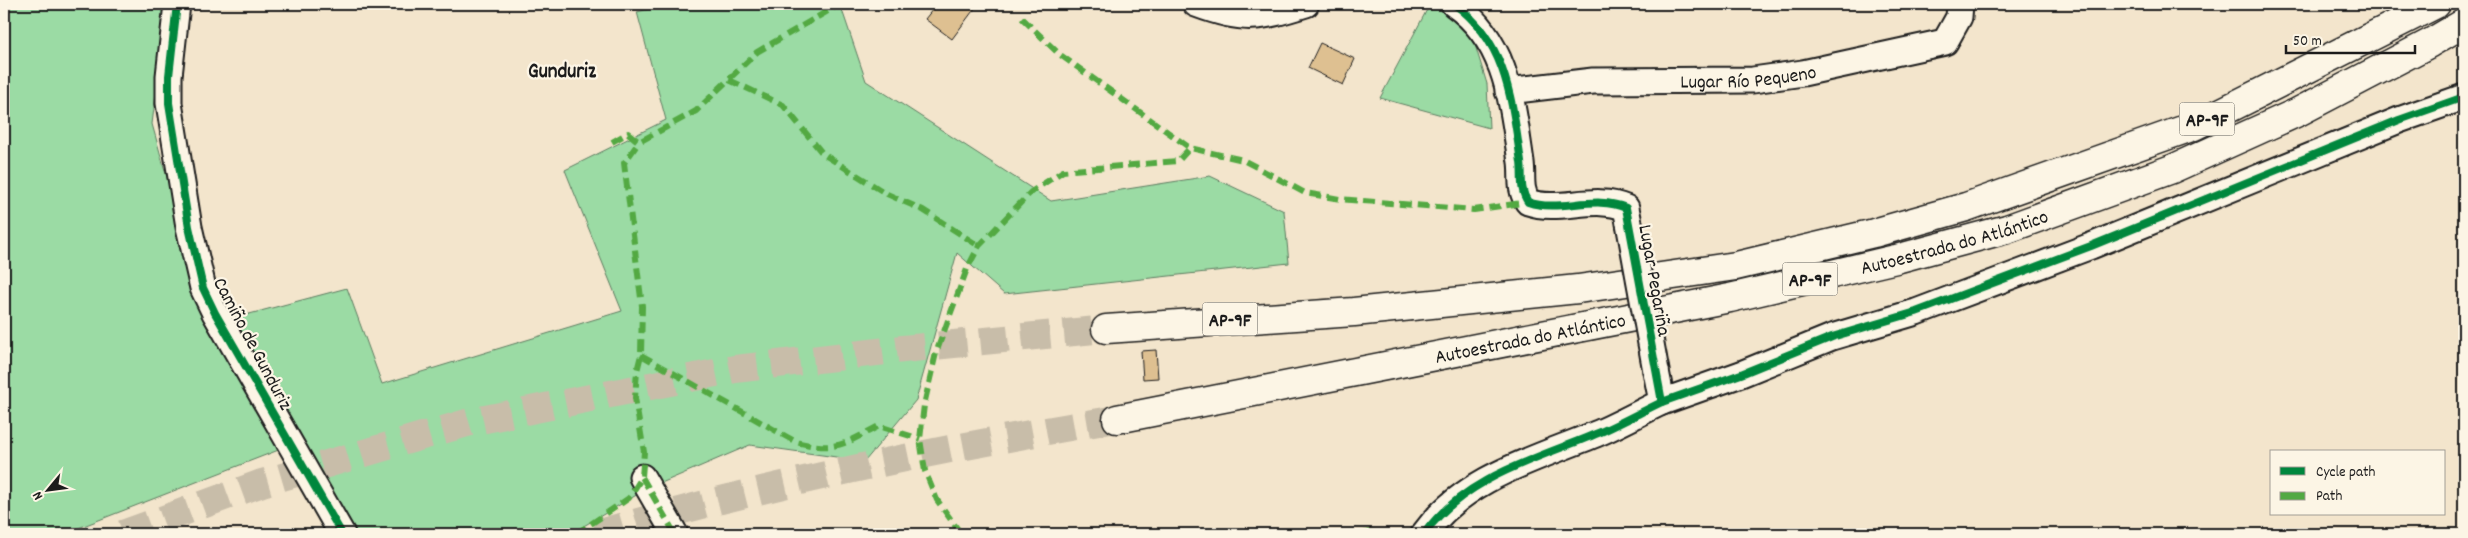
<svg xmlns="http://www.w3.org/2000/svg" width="2468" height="538" viewBox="0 0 2468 538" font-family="Dekko,sans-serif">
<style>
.green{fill:#9bdba4;stroke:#5c7c60}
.building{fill:#dec091;stroke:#1c1c1c}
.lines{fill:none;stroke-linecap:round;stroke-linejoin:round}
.highway-tunnel{stroke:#c8bda9;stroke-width:28;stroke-dasharray:28 14;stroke-linecap:butt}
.minor-casing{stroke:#1c1c1c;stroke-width:29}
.highway-casing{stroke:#1c1c1c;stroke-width:31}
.minor{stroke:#fcf5e5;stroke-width:25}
.highway{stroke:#fcf5e5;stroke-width:28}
.minor-bridge-casing{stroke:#1c1c1c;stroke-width:29;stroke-linecap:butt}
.minor-bridge{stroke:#fcf5e5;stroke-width:25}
.quiet{stroke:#52a943;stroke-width:6;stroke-dasharray:12 6;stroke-linecap:butt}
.cycleway-casing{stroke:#fcf5e5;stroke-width:11}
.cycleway{stroke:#00873e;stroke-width:8}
.labels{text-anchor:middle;stroke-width:4.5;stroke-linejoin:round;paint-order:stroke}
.shield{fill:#fcf5e5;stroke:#5f5d58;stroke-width:1}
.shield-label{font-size:19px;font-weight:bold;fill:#1c1c1c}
.street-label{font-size:20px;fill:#1c1c1c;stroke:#fcf5e5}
.neighbourhood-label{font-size:21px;font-weight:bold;fill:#1c1c1c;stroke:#fcf5e5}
</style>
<rect width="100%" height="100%" fill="#f3e5cc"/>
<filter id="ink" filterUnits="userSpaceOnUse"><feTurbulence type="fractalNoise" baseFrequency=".02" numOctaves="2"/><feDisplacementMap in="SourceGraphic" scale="10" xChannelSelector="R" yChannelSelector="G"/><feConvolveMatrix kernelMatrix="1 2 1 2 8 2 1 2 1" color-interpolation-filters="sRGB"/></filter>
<g filter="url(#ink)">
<g class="green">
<path d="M4,4h163l-15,120 56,201 139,-37 35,96 240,-73 -57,-141 101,-50 -29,-108 33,-8h170l26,77 185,120 159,-25 74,35 5,52 -285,31 -47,-41 -41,147 -51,61 -115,-16 -105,45 -75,44h-221l-55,-90 -231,90h-59z"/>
<path d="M1430,4h4l38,31 15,49 2,44 -109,-30z"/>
</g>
<g class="building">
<path d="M937,4h41l-26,35 -27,-20z"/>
<path d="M1320,43l35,16 -12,26 -35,-17z"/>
<path d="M1156,350l2,28 -15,1 -2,-28z"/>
</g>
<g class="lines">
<g class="highway-tunnel">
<path d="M123,534l139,-51 208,-61 265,-53 168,-20 203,-20"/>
<path d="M596,534c171,-50 346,-86 521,-115"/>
</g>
<g class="minor-casing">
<g id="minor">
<path d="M177,4l-8,72v27l20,124 14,61 12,25 127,221"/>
<path d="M1196,4c48,18 62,15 110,0"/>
<path d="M1454,4c53,37 58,98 67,158 2,15 -2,27 7,40 32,11 66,-8 98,6l3,15"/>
<path id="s1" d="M1508,91l85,-10 160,-1 50,-7 142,-31 14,-25 1,-13"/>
<path d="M1662,402l79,-28 91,-37 84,-25 175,-66 308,-126 65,-23"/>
<path d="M642,477l33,57"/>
<path d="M1424,534c42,-59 116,-76 179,-103 20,-9 40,-20 59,-29l-6,-31"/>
</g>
</g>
<g class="highway-casing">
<g id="highway">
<path d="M1106,329l248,-17 224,-23 158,-23 138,-33 92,-26 228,-81 242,-122"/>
<path id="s2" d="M1117,419l613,-121 166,-39 111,-30 165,-60 126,-57 132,-69 34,-20"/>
</g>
</g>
<use href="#minor" class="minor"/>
<use href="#highway" class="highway"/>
<g class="minor-bridge-casing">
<path id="minor-bridge" d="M1629,223l27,148"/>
</g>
<use href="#minor-bridge" class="minor-bridge"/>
<g class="quiet">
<path d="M1022,18l37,36 131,94"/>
<path d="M729,80l54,25 40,49 64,40 36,16 56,36"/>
<path d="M612,142l16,-9 11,9 57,-31 61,-59 83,-48"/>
<path d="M641,355l155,87c41,10 48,2 83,-16l41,13"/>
<path d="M642,477l33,57"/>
<path d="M576,534l53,-36 13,-21 2,-25 -9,-54 2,-27 4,-16 1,-49 -18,-143 15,-21"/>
<path d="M961,534l-24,-34 -12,-29 -5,-32 4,-34 12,-52 31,-84 12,-23 52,-54 32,-21 115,-10 12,-13 53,12 62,33 35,6 134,11 54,-8"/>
<path d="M1363,534l6,-2 14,2"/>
</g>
<g class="cycleway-casing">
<g id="cycleway">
<path d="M177,4l-8,72v27l20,124 14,61 12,25 127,221"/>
<path d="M1662,402l79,-28 91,-37 84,-25 175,-66 308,-126 65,-23"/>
<path d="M1424,534c42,-59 116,-76 179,-103 20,-9 40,-20 59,-29l-36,-194c-32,-14 -66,5 -98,-6 -9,-13 -5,-25 -7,-40 -9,-60 -14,-121 -67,-158"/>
</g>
</g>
<use href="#cycleway" class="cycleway"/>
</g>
</g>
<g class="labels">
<g class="shield">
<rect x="2179.5" y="102.5" width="55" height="33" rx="4"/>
<rect x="1782.5" y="262.5" width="55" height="33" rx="4"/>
<rect x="1202.5" y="302.5" width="55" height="33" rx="4"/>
</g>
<g class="shield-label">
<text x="2207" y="126">AP-9F</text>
<text x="1810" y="286">AP-9F</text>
<text x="1230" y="326">AP-9F</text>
</g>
<g class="street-label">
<text dy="7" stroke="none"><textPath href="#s1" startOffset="241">Lugar Río Pequeno</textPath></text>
<text dy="7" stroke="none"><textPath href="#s2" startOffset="856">Autoestrada do Atlántico</textPath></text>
<text transform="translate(1656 280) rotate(80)" y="7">Lugar Pegariña</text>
<text dy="7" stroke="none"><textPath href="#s2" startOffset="421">Autoestrada do Atlántico</textPath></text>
<text transform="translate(254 343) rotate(62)" y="7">Camiño de Gunduriz</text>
</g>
<g class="neighbourhood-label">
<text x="562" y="77">Gunduriz</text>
</g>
</g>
<rect width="2468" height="538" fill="none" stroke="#fcf5e5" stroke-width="20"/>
<rect x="10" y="10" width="2448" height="518" fill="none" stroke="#1c1c1c" stroke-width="2" filter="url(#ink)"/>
<rect x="2270" y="450" width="175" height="65" fill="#fcf5e5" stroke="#a29e95"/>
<rect x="2280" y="467" width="25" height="8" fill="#00873e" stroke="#a29e95"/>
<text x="2316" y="476" font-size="15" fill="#1c1c1c">Cycle path</text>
<rect x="2280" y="492" width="25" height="8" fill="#52a943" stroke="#a29e95"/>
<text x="2316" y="500" font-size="15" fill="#1c1c1c">Path</text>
<g transform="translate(48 490) rotate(241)" stroke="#fcf5e5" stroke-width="4" paint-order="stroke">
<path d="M0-4L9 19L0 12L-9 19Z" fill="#1c1c1c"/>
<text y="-8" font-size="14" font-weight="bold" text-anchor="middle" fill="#1c1c1c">N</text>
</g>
<path d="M2286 45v8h129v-8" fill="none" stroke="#1c1c1c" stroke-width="2.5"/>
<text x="2293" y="45" font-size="15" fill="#1c1c1c" stroke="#fcf5e5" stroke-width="4" paint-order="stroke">50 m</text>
</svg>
